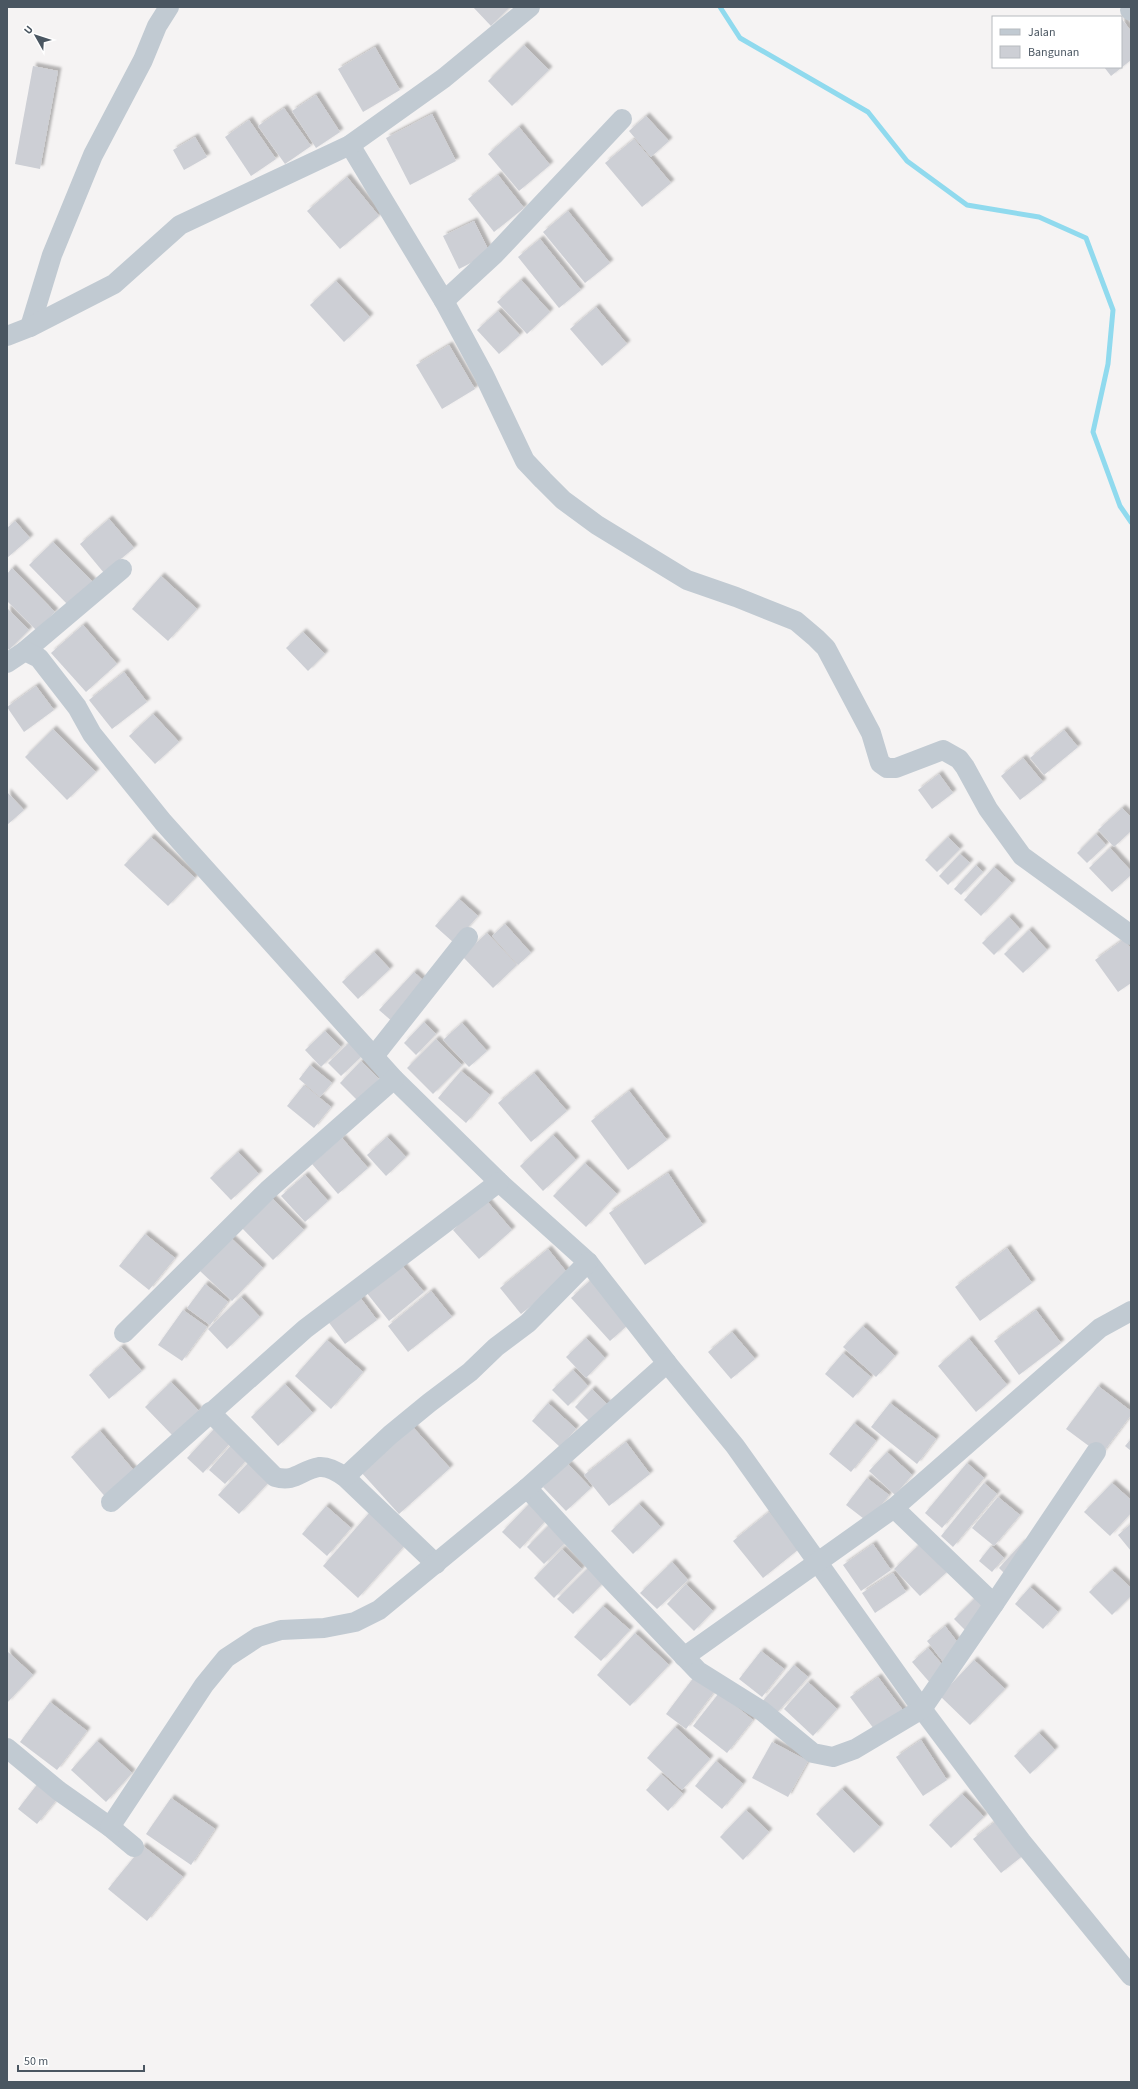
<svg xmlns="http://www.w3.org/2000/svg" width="1138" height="2089" viewBox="0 0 1138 2089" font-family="'Source Sans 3',sans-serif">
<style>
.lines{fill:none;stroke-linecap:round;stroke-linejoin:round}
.stream{stroke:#90daee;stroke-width:5}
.building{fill:#cdcfd5;filter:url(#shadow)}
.minor{stroke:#c1cad2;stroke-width:20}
</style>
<defs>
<filter id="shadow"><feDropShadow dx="3.5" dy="-3.5" stdDeviation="1" flood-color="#0004"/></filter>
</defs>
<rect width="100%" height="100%" fill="#f5f3f3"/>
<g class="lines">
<path class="stream" d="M720,7l20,31 128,74 39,49 60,44 72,12 47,21 27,72 -5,54 -15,68 27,74 11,16"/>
</g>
<g class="building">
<path d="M473,7h37l-19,19z"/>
<path d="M1121,18l10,13v29l-20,16 -7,-9h17z"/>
<path d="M524,45l25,25 -37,36 -24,-25z"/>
<path d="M375,47l25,43 -37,22 -25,-43z"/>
<path d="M33,66l25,5 -18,98 -25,-5z"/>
<path d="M316,95l24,37 -24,16 -24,-37z"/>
<path d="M284,108l27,38 -26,18 -27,-38z"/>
<path d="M432,114l24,47 -46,24 -24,-47z"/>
<path d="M646,116l23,25 -18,16 -22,-26z"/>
<path d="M249,120l27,39 -25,17 -26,-39z"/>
<path d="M519,127l31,38 -31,26 -31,-37z"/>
<path d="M195,137l12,20 -23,13 -11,-20z"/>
<path d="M634,139l37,44 -29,24 -37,-44z"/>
<path d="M498,175l26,33 -30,24 -26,-33z"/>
<path d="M347,177l32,39 -39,33 -33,-38z"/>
<path d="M568,211l42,52 -25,20 -42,-51z"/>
<path d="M474,221l16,32 -31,16 -16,-33z"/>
<path d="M540,239l41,51 -22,18 -41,-51z"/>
<path d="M521,280l29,32 -23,22 -30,-32z"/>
<path d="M336,281l34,36 -26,25 -34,-37z"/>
<path d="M596,307l31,37 -25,22 -32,-37z"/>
<path d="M498,311l22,24 -21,19 -22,-24z"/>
<path d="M449,345l26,44 -33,20 -26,-44z"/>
<path d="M109,519l25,29 -30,25 -24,-29z"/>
<path d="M15,521l15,17 -23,20v-30z"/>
<path d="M53,542l40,40 -24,24 -40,-41z"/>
<path d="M12,568l43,44 -19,18 -29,-29v-27z"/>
<path d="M161,576l36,33 -29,32 -36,-32z"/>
<path d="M7,608l22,22 -20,20 -2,-3z"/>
<path d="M83,625l34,39 -31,28 -35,-39z"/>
<path d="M303,632l22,22 -17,17 -22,-23z"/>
<path d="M124,672l23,30 -35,27 -23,-29z"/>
<path d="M36,686l18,24 -30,22 -17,-25z"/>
<path d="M153,714l26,28 -24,22 -26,-28z"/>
<path d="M53,729l43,43 -29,28 -42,-43z"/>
<path d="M1064,730l14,17 -34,28 -14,-17z"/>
<path d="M1023,758l20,24 -23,18 -19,-24z"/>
<path d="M939,774l14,19 -21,16 -14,-19z"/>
<path d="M7,792l17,18 -17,15z"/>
<path d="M1122,808l9,9v14l-17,16 -16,-17z"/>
<path d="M1096,834l10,11 -19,18 -10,-10z"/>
<path d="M151,837l44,41 -27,28 -44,-41z"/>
<path d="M948,837l12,12 -23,23 -12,-12z"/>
<path d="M1110,848l21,23v4l-19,17 -23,-24z"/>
<path d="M960,854l10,9 -22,22 -9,-9z"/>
<path d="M976,865l7,7 -22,23 -7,-6z"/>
<path d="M994,867l18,16 -31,33 -17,-16z"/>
<path d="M459,899l19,17 -24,27 -19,-17z"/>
<path d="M1009,917l11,12 -26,26 -12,-12z"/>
<path d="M505,924l26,29 -13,12 -26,-29z"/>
<path d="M1029,930l18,20 -24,23 -19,-19z"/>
<path d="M487,933l30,32 -24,23 -31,-32z"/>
<path d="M1124,939l7,10v34l-13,9 -23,-32z"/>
<path d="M374,952l16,17 -32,30 -16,-17z"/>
<path d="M414,972l14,13 -34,38 -15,-13z"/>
<path d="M424,1022l12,12 -20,21 -12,-12z"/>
<path d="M462,1023l25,28 -18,16 -26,-27z"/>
<path d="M325,1031l16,16 -20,20 -16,-17z"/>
<path d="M436,1039l26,26 -29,29 -26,-26z"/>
<path d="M350,1042l13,13 -22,21 -13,-13z"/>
<path d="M361,1061l18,18 -21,22 -18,-18z"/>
<path d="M310,1065l22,18 -12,14 -21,-18z"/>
<path d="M461,1071l29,24 -24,28 -28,-25z"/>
<path d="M534,1073l33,38 -36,31 -33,-39z"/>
<path d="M304,1085l27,22 -17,21 -27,-22z"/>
<path d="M629,1091l38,49 -39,30 -37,-49z"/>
<path d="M553,1135l23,25 -33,31 -23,-25z"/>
<path d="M387,1137l19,20 -20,19 -19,-21z"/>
<path d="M342,1138l26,30 -30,26 -26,-30z"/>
<path d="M238,1152l21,22 -28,26 -21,-22z"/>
<path d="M585,1163l32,31 -31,33 -33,-31z"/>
<path d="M668,1173l35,52 -58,40 -36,-52z"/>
<path d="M305,1175l23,26 -23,21 -24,-26z"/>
<path d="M270,1196l34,34 -31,30 -33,-34z"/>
<path d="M486,1200l26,30 -33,29 -26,-29z"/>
<path d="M145,1234l30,24 -26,32 -30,-24z"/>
<path d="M231,1238l32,30 -31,33 -32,-30z"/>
<path d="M1007,1248l25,35 -52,38 -25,-34z"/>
<path d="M548,1249l21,26 -48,39 -21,-26z"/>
<path d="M400,1263l24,29 -35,29 -23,-29z"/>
<path d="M591,1280l39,43 -20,18 -39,-43z"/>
<path d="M205,1284l23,18 -18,23 -23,-17z"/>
<path d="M431,1291l21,26 -44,35 -20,-26z"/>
<path d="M359,1296l18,24 -32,24 -18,-24z"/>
<path d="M241,1297l19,20 -33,32 -19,-20z"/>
<path d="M183,1310l24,17 -25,34 -24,-16z"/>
<path d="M1036,1310l25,33 -42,32 -25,-34z"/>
<path d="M863,1326l32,30 -19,21 -33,-30z"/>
<path d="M732,1332l23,27 -24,20 -23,-27z"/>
<path d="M586,1338l19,20 -19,20 -20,-21z"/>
<path d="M969,1339l38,46 -31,27 -38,-46z"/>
<path d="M327,1340l36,32 -32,37 -36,-33z"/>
<path d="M121,1347l21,24 -33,28 -20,-24z"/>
<path d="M843,1353l28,24 -18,21 -28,-24z"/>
<path d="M573,1370l15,16 -20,20 -16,-16z"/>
<path d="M171,1382l28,29 -26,25 -28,-29z"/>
<path d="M285,1384l28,29 -35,33 -27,-29z"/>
<path d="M1098,1386l33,25v4l-30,40 -35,-26z"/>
<path d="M592,1389l17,17 -17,18 -17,-17z"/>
<path d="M548,1403l28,26 -16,18 -28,-26z"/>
<path d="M890,1403l46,36 -19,25 -46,-37z"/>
<path d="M854,1423l22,18 -25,31 -22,-18z"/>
<path d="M411,1425l39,43 -51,46 -39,-43z"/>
<path d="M216,1427l16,14 -29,32 -16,-15z"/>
<path d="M100,1431l37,43 -29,26 -37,-43z"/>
<path d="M1131,1439v12l-6,-5z"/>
<path d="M234,1442l16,14 -25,28 -16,-14z"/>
<path d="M626,1442l24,32 -41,32 -25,-31z"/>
<path d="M887,1452l25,23 -17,20 -26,-24z"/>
<path d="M251,1460l21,19 -33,35 -21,-19z"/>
<path d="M967,1463l17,15 -42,50 -17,-15z"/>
<path d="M568,1464l23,24 -25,23 -23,-24z"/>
<path d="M867,1478l22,17 -21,27 -22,-17z"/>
<path d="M984,1483l13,11 -44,53 -12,-11z"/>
<path d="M1112,1483l19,17v13l-21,23 -26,-24z"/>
<path d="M998,1497l22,18 -26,31 -22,-18z"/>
<path d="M529,1504l17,16 -26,29 -18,-17z"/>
<path d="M639,1504l22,23 -28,27 -22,-23z"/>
<path d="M326,1506l25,22 -24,28 -25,-22z"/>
<path d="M370,1512l36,32 -48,54 -35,-32z"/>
<path d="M769,1512l30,37 -36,29 -30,-37z"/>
<path d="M1131,1524v27l-13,-16z"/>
<path d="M549,1525l17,17 -22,22 -17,-17z"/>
<path d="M1022,1543l8,7 -23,26 -8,-8z"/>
<path d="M873,1544l18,26 -30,21 -18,-26z"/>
<path d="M920,1544l27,28 -27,24 -26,-27z"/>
<path d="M991,1546l13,12 -12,14 -13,-11z"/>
<path d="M562,1549l20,20 -28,29 -20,-20z"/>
<path d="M672,1562l16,18 -31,29 -17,-16z"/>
<path d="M589,1567l15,15 -31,32 -16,-15z"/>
<path d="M1112,1570l19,18v8l-19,19 -23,-23z"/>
<path d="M893,1573l13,19 -31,21 -13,-20z"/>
<path d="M686,1584l27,27 -19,20 -27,-27z"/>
<path d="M1030,1587l28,25 -15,17 -28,-25z"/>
<path d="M978,1595l12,12 -24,24 -12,-12z"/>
<path d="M603,1606l27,24 -29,31 -27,-24z"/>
<path d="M945,1626l17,22 -18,15 -17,-22z"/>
<path d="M635,1633l34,32 -39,41 -33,-31z"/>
<path d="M928,1648l19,22 -16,14 -19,-22z"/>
<path d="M7,1651l26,24 -26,28z"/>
<path d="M761,1651l23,18 -22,28 -23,-18z"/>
<path d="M974,1660l31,29 -35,36 -30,-29z"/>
<path d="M794,1665l14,12 -33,38 -14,-12z"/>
<path d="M694,1677l20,15 -28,37 -20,-15z"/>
<path d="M878,1677l27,36 -28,20 -27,-36z"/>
<path d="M808,1682l29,27 -24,27 -29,-27z"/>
<path d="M719,1693l34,27 -26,33 -34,-27z"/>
<path d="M50,1702l37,29 -30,39 -37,-28z"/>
<path d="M675,1727l35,32 -28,31 -35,-32z"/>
<path d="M1039,1733l16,17 -25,24 -16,-18z"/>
<path d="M921,1740l26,40 -24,16 -27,-39z"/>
<path d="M97,1741l35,32 -26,29 -35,-32z"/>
<path d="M772,1742l36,19 -20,36 -36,-19z"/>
<path d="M716,1761l27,23 -21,25 -27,-23z"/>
<path d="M661,1774l22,20 -15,17 -22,-21z"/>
<path d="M39,1782l19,16 -21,26 -19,-15z"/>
<path d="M842,1789l38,38 -26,26 -38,-39z"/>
<path d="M962,1794l22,23 -33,31 -22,-23z"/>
<path d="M171,1798l44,31 -24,36 -45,-31z"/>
<path d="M746,1810l23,22 -26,28 -23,-23z"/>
<path d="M997,1820l28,34 -24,19 -28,-34z"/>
<path d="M143,1846l40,31 -36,44 -39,-32z"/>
</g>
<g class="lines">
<g class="minor">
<path d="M1130,10l1,1"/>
<path d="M350,145l94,156 40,74 41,86 18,19 20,20 34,25 90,55 49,17 60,24 20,17 10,10 45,85 9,30 7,5h9l47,-18 16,9 6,8 23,42 34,47 109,79"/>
<path d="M444,301l50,-46 128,-136"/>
<path d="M30,327l22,-72 41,-100 50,-95 14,-34 12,-19"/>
<path d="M7,336l23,-9 84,-43 66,-59 170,-80 94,-67 86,-71"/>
<path d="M25,651l97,-82"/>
<path d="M7,663l18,-12 14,7 38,49 15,27 71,88 231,257 105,103 89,80 79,101 68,83 187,263 99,132 110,135"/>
<path d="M374,1056l94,-119"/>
<path d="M124,1333l144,-143 126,-111"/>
<path d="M210,1412l65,65c20,6 26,-7 44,-10 9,-1 19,5 26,10l91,87"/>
<path d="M345,1477l45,-42 39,-32 41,-31 26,-25 32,-24 60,-61"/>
<path d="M527,1488l86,94 85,89 64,40 51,42 20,4 22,-8 67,-40 72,-105 102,-152"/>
<path d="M111,1502l194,-173 194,-147"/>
<path d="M894,1508l100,96"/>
<path d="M684,1657l210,-149 206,-180 31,-17"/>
<path d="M7,1748l52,43 51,36 24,20"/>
<path d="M110,1827l94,-142 22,-27 32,-21 23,-7 43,-2 31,-6 24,-12 148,-122 140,-125"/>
</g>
</g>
<rect width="1138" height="2089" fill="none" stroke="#4a5661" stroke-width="16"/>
<rect x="992" y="16" width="130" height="52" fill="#ffffff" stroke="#b7bbc0"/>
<rect x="1000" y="29" width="20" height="6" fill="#c1cad2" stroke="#b7bbc0"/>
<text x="1028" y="36" font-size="12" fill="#4a5661">Jalan</text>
<rect x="1000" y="46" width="20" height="12" fill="#cdcfd5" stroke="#b7bbc0"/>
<text x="1028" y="56" font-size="12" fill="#4a5661">Bangunan</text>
<g transform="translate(36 36) rotate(309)" stroke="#ffffff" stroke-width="3" paint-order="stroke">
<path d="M0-3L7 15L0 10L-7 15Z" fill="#4a5661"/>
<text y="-6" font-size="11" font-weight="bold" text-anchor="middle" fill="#4a5661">U</text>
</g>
<path d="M18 2065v6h126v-6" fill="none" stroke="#4a5661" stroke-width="2"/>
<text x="24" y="2065" font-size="12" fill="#4a5661" stroke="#ffffff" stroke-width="3" paint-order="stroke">50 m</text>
</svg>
